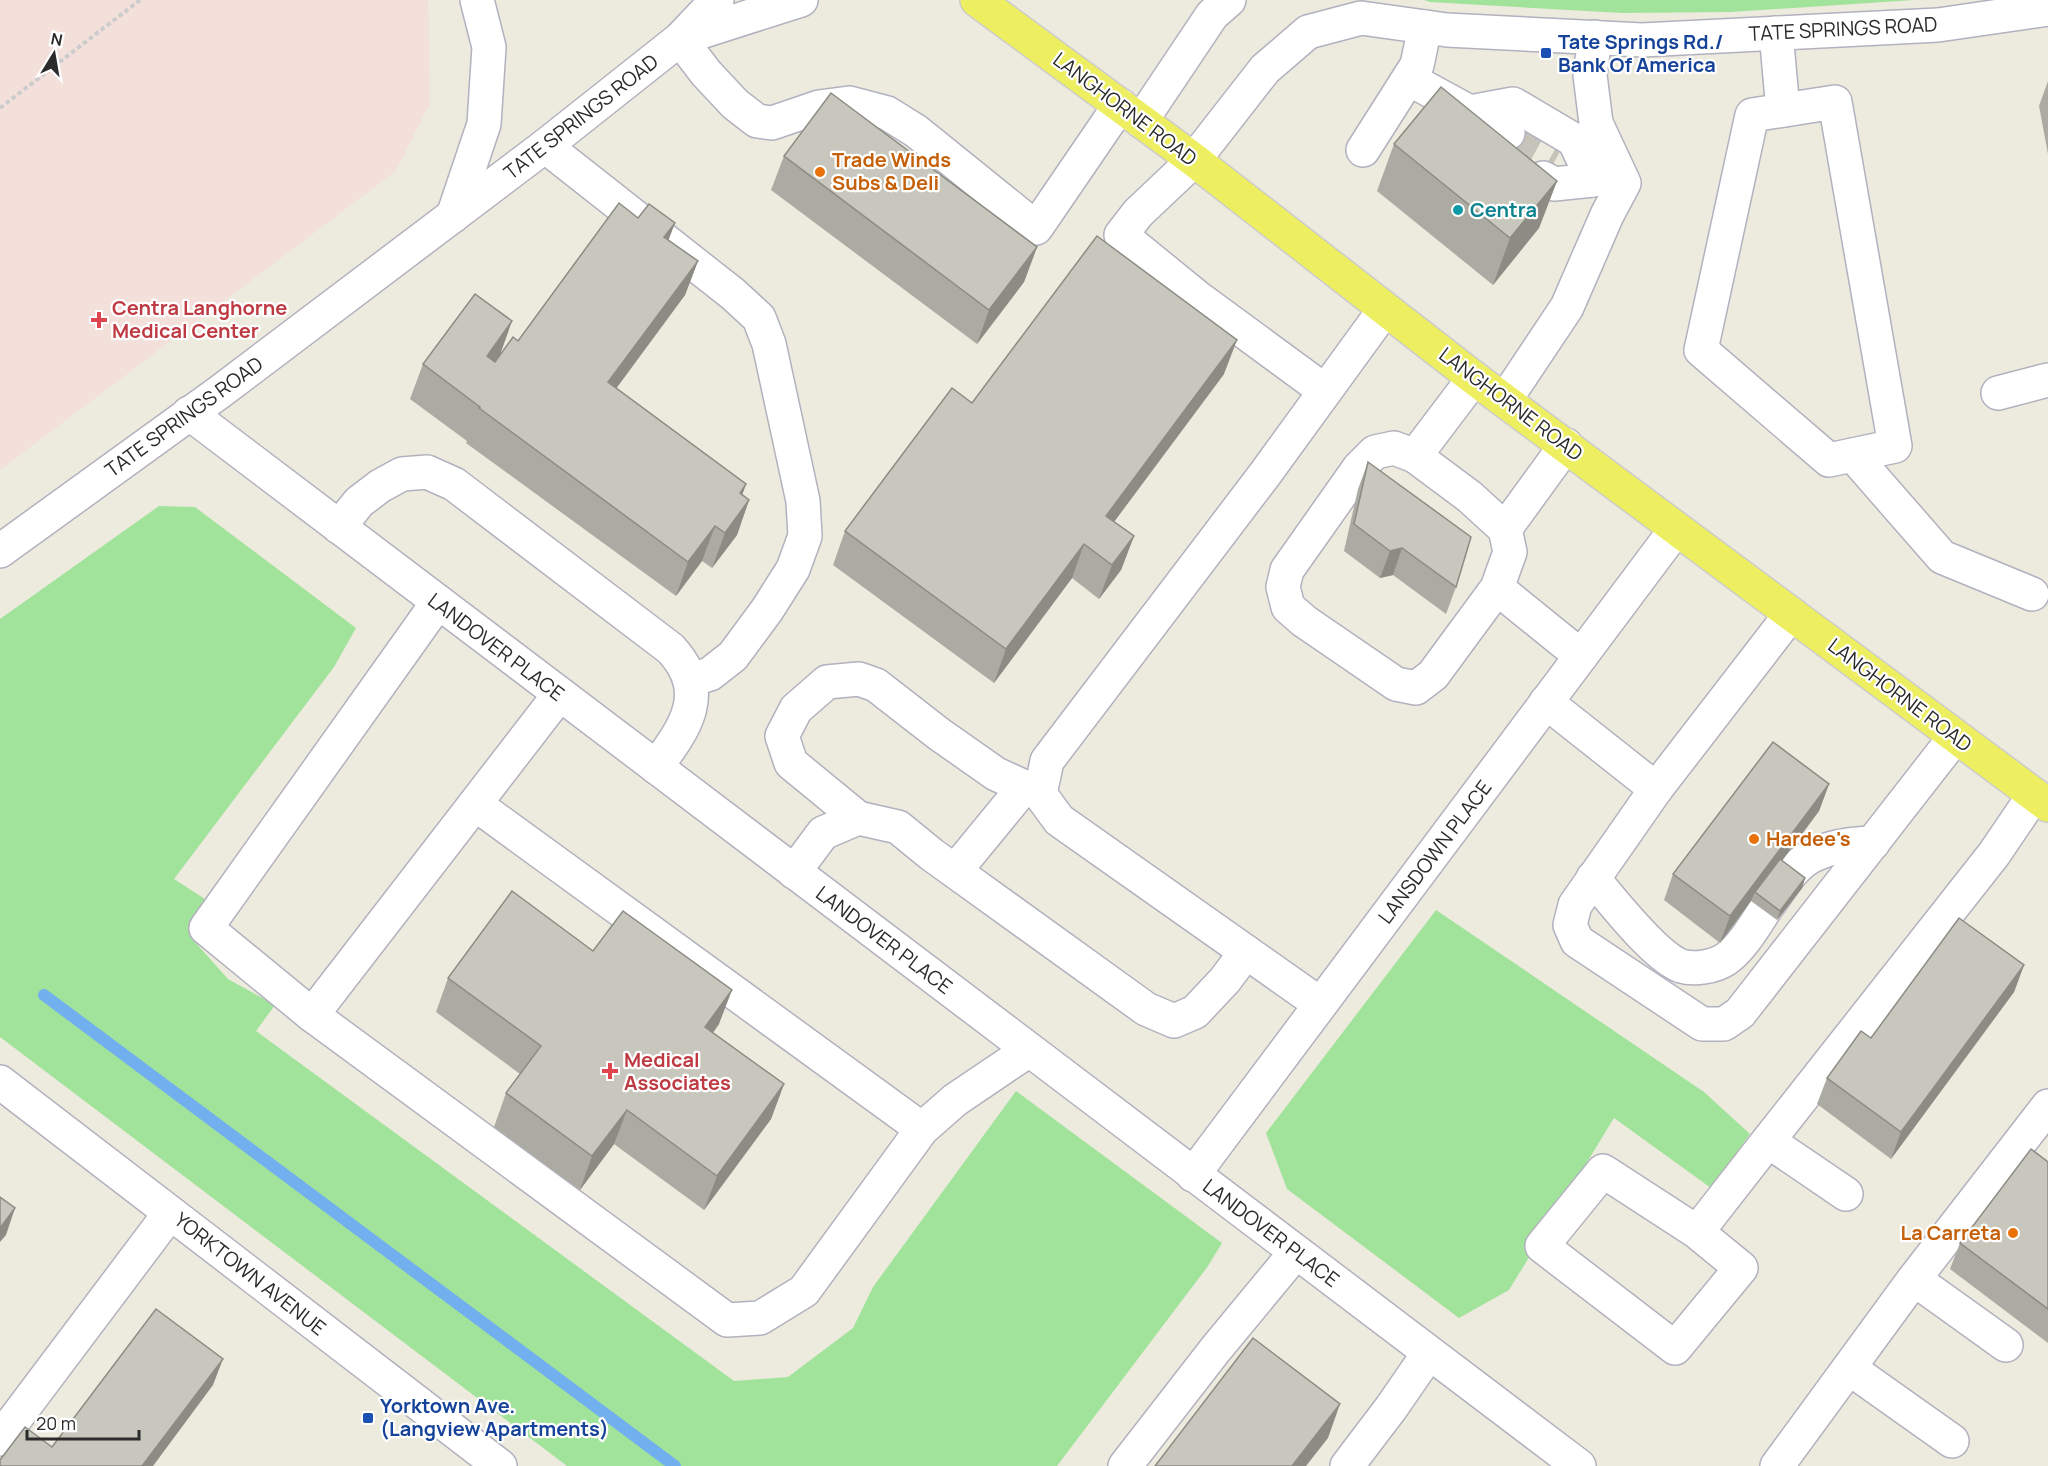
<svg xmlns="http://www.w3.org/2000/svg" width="2048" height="1466" viewBox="0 0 2048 1466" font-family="Manrope,sans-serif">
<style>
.medical{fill:#f3e0db}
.green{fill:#a2e39b}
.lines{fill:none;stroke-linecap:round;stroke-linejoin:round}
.stream{stroke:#72afee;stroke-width:12}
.minor-tunnel{stroke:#c6c4ba;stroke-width:33;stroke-dasharray:33 16;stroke-linecap:butt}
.minor-casing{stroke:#b2b1bf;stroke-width:36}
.major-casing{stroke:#ccc;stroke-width:36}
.path{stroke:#ccc;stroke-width:4;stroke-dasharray:4.5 3;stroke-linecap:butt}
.minor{stroke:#fff;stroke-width:33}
.major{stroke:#eeef60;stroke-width:33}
.wall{fill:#acaba3}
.shaded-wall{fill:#8c8b84}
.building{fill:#c8c7bd;stroke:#8c8b84;stroke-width:1.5}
.transit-dot{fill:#1a4fb4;stroke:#fff;stroke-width:2}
.food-dot{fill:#e8710a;stroke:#fff;stroke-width:2}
.culture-dot{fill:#0f9aa8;stroke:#fff;stroke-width:2}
.health-dot{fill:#e0444e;stroke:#fff;stroke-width:2}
.labels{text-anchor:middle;stroke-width:4.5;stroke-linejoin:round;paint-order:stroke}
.street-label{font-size:20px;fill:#2b2b2b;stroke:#fff}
.transit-label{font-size:20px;font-weight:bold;fill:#164399;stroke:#fff;text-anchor:start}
.food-label{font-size:20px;font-weight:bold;fill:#c56008;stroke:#fff;text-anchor:start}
.culture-label{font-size:20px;font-weight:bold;fill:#0d838f;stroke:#fff;text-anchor:start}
.health-label{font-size:20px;font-weight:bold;fill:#be3a42;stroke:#fff;text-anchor:start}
</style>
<rect width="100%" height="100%" fill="#edeade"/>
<path class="medical" d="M0,0h428l2,103 -34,68 -396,299z"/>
<g class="green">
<path d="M1424,0h490l-183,12 -109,1 -192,-11z"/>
<path d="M159,506l36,1 161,121 -22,39 -160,212 31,20 -10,43 33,37 47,26 -19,26 478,350 54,-4 65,-49 20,-41 143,-196 206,152 -14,23 -151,200h-490l-567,-429v-418z"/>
<path d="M1436,910l268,182 46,42 -39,54 -97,-70 -105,172 -50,28 -172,-129 -21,-56z"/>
</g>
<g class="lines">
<path class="stream" d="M44,995l631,471"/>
<path class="minor-tunnel" d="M1508,133l48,26"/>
<g class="minor-casing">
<g id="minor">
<path d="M1776,33l7,77"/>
<path d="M685,37l116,-37"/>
<path d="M680,39l26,34 29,31 22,17 15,2 47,-16 30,-4 38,10 29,18 120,97 84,-123"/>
<path d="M1409,79l99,54"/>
<path d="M1835,102l60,344 -66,14 -128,-110 51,-235z"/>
<path d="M1470,112l43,-8 61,36 19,40"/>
<path d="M1141,121l71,-106 17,-15"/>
<path d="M545,146l188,148 26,24 10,26 34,157 2,35 -12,33 -26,41 -34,46 -23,18 -20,6"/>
<path d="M1363,150l54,-85 8,-38"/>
<path d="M1543,178l11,6 39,-4"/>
<path d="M453,216l31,-92 5,-77 -12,-47"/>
<path d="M1325,391l-128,-94 -76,-62 17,-22 56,-53 71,-91 43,-37 53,-14 86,12 195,10 296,-15 110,-16"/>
<path d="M1998,393l50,-13"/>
<path d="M1505,400l62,-93 40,-92 17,-32 -28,-60 -6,-48 5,-38"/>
<path d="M189,413l1390,1053"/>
<path d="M1853,455l89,102 90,37"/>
<path d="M1415,456l59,-78"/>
<path d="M339,527l20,-25 21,-16 22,-12 25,-2 27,12 217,165c40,44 14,79 -15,118"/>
<path d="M1505,529l61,-84"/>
<path d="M0,551l221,-160 324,-245 135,-107 37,-39"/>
<path d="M1497,588l-64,87 -17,13 -20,-4 -92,-63 -16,-14 -5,-20 4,-17 72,-102 16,-16 19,-4 21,8 55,41 35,32 5,23 -13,36 84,68"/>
<path d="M559,695l-247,320 415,305 33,-2 44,-27 118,-162 33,-29 74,-50"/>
<path d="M1546,702l110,87 135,-175"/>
<path d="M1656,789l-81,116 -5,20 7,16 125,83h22l16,-11 215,-276"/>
<path d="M475,804l447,325"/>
<path d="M858,818l-67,-55 -9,-27 14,-27 31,-27 32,-3 17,6 63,49 57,40 44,20"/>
<path d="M955,871l69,-84"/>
<path d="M794,872l29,-39 35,-15 40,9 33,27 215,155 28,12 21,-9 30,-32 21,-28"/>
<path d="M1593,878c19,23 62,78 88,88 13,4 33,1 45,-7 17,-12 30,-36 42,-54 13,-17 24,-38 42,-48 21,-11 40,-13 63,-14"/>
<path d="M1320,1004l-261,-184 -19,-26 7,-33 218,-287 120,-165"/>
<path d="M312,1015l-106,-87 232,-326"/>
<path d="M0,1082l500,384"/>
<path d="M1193,1175l483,-646"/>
<path d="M1846,1194l-78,-53 226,-287 40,-59"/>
<path d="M1697,1232l44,36 -66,80 -133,-102 61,-75 94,61 71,-91"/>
<path d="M1914,1279l134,-173"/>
<path d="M1849,1368l103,73"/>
<path d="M0,1439l170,-226"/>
<path d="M1125,1466l90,-116 81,-98"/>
<path d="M1347,1466l44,-58 38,-55"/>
<path d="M1777,1466l137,-187 92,66"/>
</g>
</g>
<g class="major-casing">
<path id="major" d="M977,0l217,160 280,218 574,427"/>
</g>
<path class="path" d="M0,108l140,-108"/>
<use href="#minor" class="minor"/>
<use href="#major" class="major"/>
</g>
<g class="wall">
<path d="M2048,81v73l-9,-48z"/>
<path d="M1394,144l163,37 -18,47 -46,57 -116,-94z"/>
<path d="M784,156l253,91 -13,35 -47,62 -206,-154z"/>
<path d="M638,218l37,5 -7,17 30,21 -13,34 -69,93 130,96 -4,11 7,5 -12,35 -25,33 -10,-7 -26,35 -210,-153 1,-2 -57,-42 13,-35 77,-9 18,-14z"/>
<path d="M1224,374l-110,148 20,14 -13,34 -22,29 -27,-21 -78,105 -161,-118 12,-34 127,-128z"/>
<path d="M1368,462l88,125 -10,27 -53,-39 -13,3 -36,-27 14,-62z"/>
<path d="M1829,784l-10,27 -37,50 23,17 -3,10 -25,32 -26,-19 -31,42 -56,-43 9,-26z"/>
<path d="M593,951l126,73 -6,9 71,51 -13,35 -67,91 -90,-66 -34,46 -86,-63 12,-34 14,-19 -84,-62 12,-34z"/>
<path d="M2024,965l-10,27 -123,167 -74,-55 10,-26 44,-40z"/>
<path d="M2048,1162v181l-98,-74 10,-26z"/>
</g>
<g class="shaded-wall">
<path d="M1557,181l-18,47 -46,57 17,-47z"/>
<path d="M675,223l-13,34 2,-20z"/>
<path d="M1037,247l-13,35 -47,62 12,-34z"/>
<path d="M698,261l-13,34 -89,121 12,-34z"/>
<path d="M512,321l-12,34 -25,35 12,-34z"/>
<path d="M1237,340l-13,34 -131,176 13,-34z"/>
<path d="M746,484l-12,34 6,-25z"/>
<path d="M749,500l-12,35 -25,33 13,-35z"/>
<path d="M715,526l-13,35 -26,35 12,-34z"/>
<path d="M1134,536l-13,34 -22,29 13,-34z"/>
<path d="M1084,544l-12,34 -78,105 12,-34z"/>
<path d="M1402,548l-9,27 -13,3 10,-27z"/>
<path d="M1829,784l-10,27 -62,83 -2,-2 -4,9 -31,42 10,-27z"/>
<path d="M1805,878l-3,10 -25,32 3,-9z"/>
<path d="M2024,965l-10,27 -123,167 10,-27z"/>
<path d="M732,990l-13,34 -27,37 13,-34z"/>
<path d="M784,1084l-13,35 -67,91 13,-34z"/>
<path d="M627,1110l-13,34 -34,46 12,-34z"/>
<path d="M15,1208l-9,27 -6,7v-14z"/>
<path d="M223,1359l-10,26 -60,81h-11z"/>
<path d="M1340,1404l-12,34 -22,28h-14z"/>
</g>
<g class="building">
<path d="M1441,87l116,94 -47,57 -116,-94z"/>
<path d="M831,93l206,154 -48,63 -205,-154z"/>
<path d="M619,203l19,15 11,-14 26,19 -11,14 34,24 -90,121 138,102 -6,9 9,7 -24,33 -10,-7 -27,36 -209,-154 1,-1 -57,-43 52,-70 37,27 -25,35 8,6 18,-25 5,4z"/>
<path d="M1097,236l140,104 -131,176 28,20 -22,29 -28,-21 -78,105 -161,-118 107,-143 20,15z"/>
<path d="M1368,462l103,75 -15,50 -54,-39 -12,3 -36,-27z"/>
<path d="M1773,742l56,42 -99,132 -57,-42z"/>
<path d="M1780,859l25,19 -25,33 -25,-19z"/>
<path d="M512,891l81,60 30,-40 109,79 -27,37 79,57 -67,92 -90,-66 -35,46 -86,-63 35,-47 -93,-68z"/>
<path d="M1959,918l65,47 -123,167 -74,-54 34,-47 10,7z"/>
<path d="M2031,1149l17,13v147l-88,-66z"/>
<path d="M0,1197l15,11 -15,20z"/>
<path d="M156,1309l67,50 -81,107h-142v-6l25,-33 27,20z"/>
<path d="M1253,1338l87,66 -48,62h-137z"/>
</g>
<g class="transit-dot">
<rect x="1540" y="47" width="12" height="12" rx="3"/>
<rect x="362" y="1412" width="12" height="12" rx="3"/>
</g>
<g class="food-dot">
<circle cx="820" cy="172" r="6"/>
<circle cx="1754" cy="839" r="6"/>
<circle cx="2013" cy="1233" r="6"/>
</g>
<circle class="culture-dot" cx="1458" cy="210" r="6"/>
<g class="health-dot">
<path d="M96 311h6v6h6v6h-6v6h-6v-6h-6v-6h6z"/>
<path d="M607 1062h6v6h6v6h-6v6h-6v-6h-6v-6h6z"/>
</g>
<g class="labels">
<g class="street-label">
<text transform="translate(1843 29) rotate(-3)" y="7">TATE SPRINGS ROAD</text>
<text transform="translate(1125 109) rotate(37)" y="7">LANGHORNE ROAD</text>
<text transform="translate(581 117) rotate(-38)" y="7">TATE SPRINGS ROAD</text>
<text transform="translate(1511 404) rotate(37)" y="7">LANGHORNE ROAD</text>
<text transform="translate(184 417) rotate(-36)" y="7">TATE SPRINGS ROAD</text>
<text transform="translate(496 647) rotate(37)" y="7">LANDOVER PLACE</text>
<text transform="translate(1900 695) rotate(37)" y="7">LANGHORNE ROAD</text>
<text transform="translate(1435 852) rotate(-53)" y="7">LANSDOWN PLACE</text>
<text transform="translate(884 940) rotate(37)" y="7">LANDOVER PLACE</text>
<text transform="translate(1271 1233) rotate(37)" y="7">LANDOVER PLACE</text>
<text transform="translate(250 1274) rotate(38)" y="7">YORKTOWN AVENUE</text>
</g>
<g class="transit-label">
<text x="1558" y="49">Tate Springs Rd./<tspan x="1558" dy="23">Bank Of America</tspan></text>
<text x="380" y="1413">Yorktown Ave.<tspan x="380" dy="23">(Langview Apartments)</tspan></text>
</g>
<g class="food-label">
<text x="832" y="167">Trade Winds<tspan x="832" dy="23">Subs &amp; Deli</tspan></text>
<text x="1766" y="846">Hardee's</text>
<text x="2001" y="1240" text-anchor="end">La Carreta</text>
</g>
<g class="culture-label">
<text x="1470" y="217">Centra</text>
</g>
<g class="health-label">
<text x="112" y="315">Centra Langhorne<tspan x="112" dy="23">Medical Center</tspan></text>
<text x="624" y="1067">Medical<tspan x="624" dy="23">Associates</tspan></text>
</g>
</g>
<g transform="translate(54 54) rotate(11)" stroke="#ffffff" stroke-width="4.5" paint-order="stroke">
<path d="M0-4.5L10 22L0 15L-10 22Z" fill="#2b2b2b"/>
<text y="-9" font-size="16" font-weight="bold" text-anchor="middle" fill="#2b2b2b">N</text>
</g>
<path d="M27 1430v9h112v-9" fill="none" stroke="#2b2b2b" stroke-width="3"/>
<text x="36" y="1430" font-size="18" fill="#2b2b2b" stroke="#ffffff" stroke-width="4.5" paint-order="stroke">20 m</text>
</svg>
